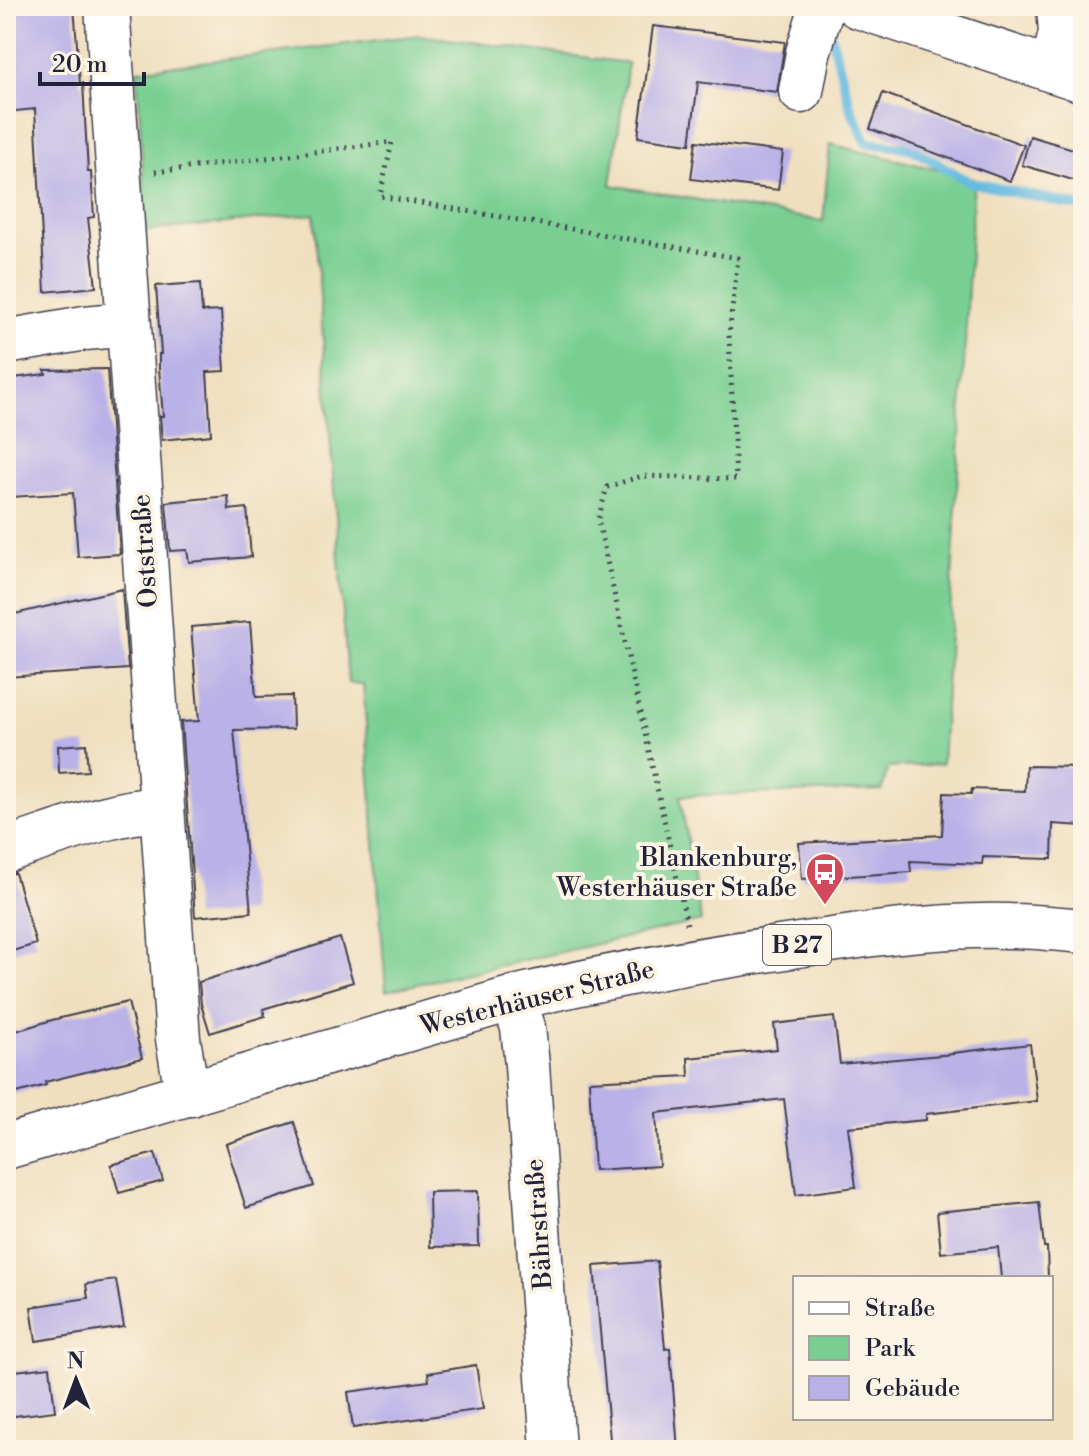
<svg xmlns="http://www.w3.org/2000/svg" width="1089" height="1456" viewBox="0 0 1089 1456" font-family="'Libre Bodoni',serif">
<style>
.green{fill:#79cf92;stroke:#4e7866;stroke-width:2}
.lines{fill:none;stroke-linecap:round;stroke-linejoin:round}
.stream{stroke:#64bae1;stroke-width:10}
.building{fill:#b9b1e7}
.minor-casing{stroke:#413e4f;stroke-width:47}
.major-casing{stroke:#413e4f;stroke-width:47}
.path{stroke:#413e4f;stroke-width:5;stroke-dasharray:2 6;stroke-linecap:butt}
.minor{stroke:#fff;stroke-width:44}
.major{stroke:#fff;stroke-width:44}
.labels{text-anchor:middle;stroke-width:8;stroke-linejoin:round;paint-order:stroke}
.shield{fill:#fcf5e5;stroke:#63616e;stroke-width:2}
.shield-label{font-size:24px;font-weight:bold;fill:#22223b}
.street-label{font-size:26px;fill:#22223b;stroke:#fcf5e5}
.poi-label{font-size:26px;fill:#22223b;stroke:#fcf5e5;text-anchor:end}
</style>
<rect width="100%" height="100%" fill="#fcf5e5"/>
<filter id="ink" filterUnits="userSpaceOnUse"><feTurbulence type="fractalNoise" baseFrequency=".0125" numOctaves="2"/><feDisplacementMap in="SourceGraphic" scale="16" xChannelSelector="R" yChannelSelector="G"/><feConvolveMatrix kernelMatrix="1 2 1 2 8 2 1 2 1" color-interpolation-filters="sRGB"/></filter>
<filter id="wash" filterUnits="userSpaceOnUse"><feTurbulence type="fractalNoise" baseFrequency=".006" numOctaves="4" result="noise"/><feDisplacementMap in="SourceGraphic" scale="32" xChannelSelector="R" yChannelSelector="G"/><feGaussianBlur stdDeviation="1.8" result="paint"/><feColorMatrix in="noise" values="0 0 0 0 0 0 0 0 0 0 0 0 0 0 0 0 0 1.4 0 .05"/><feComposite in="paint" operator="in"/></filter>
<g filter="url(#wash)">
<rect width="100%" height="100%" fill="#f0dfbf"/>
<path class="green" d="M419,35l209,28 -17,122 212,36 7,-77 144,34 -32,586 -54,4 -6,22 -202,6 21,125 -315,70 -23,-307 -15,-1 -34,-469 -168,17 -9,-161z"/>
<g class="lines">
<path class="stream" d="M831,36l20,73 16,34 43,5 60,34 113,25"/>
</g>
<g id="blocks">
<g class="building">
<path d="M6,6h68l6,78 3,-1 5,89h3l3,45 -6,1 8,69 -51,5 -10,-183 -29,3z"/>
<path d="M653,26l132,16 -8,50 -79,-10 -8,62 -52,-7z"/>
<path d="M883,93l141,52 -14,36 -140,-52z"/>
<path d="M1030,136l53,16v31l-61,-18z"/>
<path d="M696,141l87,11 -5,38 -87,-11z"/>
<path d="M200,283l2,29 19,-1 4,60 -18,1 4,63 -49,5 -2,-24h3l-4,-48v-14h2l-5,-68z"/>
<path d="M107,369l13,185 -42,3 -5,-64 -62,4 -5,-63v-55l40,-5 -1,-4z"/>
<path d="M228,496l1,14 18,-2 4,49 -62,5 -2,-12 -17,1 -4,-49z"/>
<path d="M122,589l6,80 -122,8v-61z"/>
<path d="M250,622l6,75 36,-1 1,33 -59,1 17,182 -56,5 -14,-195 18,-1 -8,-94z"/>
<path d="M86,744l2,27 -29,2 -1,-27z"/>
<path d="M1026,766l57,1v59l-30,-2 -1,35 -69,-2 -1,7 -72,-3 1,11 -109,7 -3,-36 143,-8 2,-42 27,1 1,-5 53,2z"/>
<path d="M15,873l21,71 -30,9v-79z"/>
<path d="M340,938l13,44 -90,27 2,7 -55,17 -9,-29 -2,-22z"/>
<path d="M128,1002l14,56 -97,24 1,3 -40,11v-62l46,-14z"/>
<path d="M834,1017l6,47 113,-10v-1l77,-9 7,57 -111,13v6l-78,7 8,60 -60,8 -12,-96 -128,14 3,53 -65,4 -5,-89 100,-5 -1,-18 89,-9 -3,-25z"/>
<path d="M294,1122l20,64 -68,22 -20,-64z"/>
<path d="M155,1153l8,28 -44,12 -8,-28z"/>
<path d="M478,1191l1,55 -49,1 -1,-55z"/>
<path d="M1039,1202l5,45h3l1,31h-47l-3,-31 -57,6 -4,-41z"/>
<path d="M657,1261l8,88 5,-1 8,102h-67l-17,-184z"/>
<path d="M116,1280l8,47 -88,14 -5,-34 57,-9 -2,-14z"/>
<path d="M476,1365l7,44 -130,19 -5,-36 81,-11 -1,-8z"/>
<path d="M50,1367l5,44 -49,6v-45z"/>
</g>
</g>
</g>
<g filter="url(#ink)">
<use href="#blocks" fill-opacity="0" stroke="#413e4f" stroke-width="2"/>
<g class="lines">
<g class="minor-casing">
<g id="minor">
<path d="M107,6l71,1033 5,30 8,25"/>
<path d="M858,6l225,74"/>
<path d="M1052,70l9,-37 -2,-27"/>
<path d="M801,91l7,-38 14,-47"/>
<path d="M6,342l79,-14 43,-4"/>
<path d="M6,850c51,-16 102,-38 155,-41"/>
<path d="M514,998l9,30 4,37 26,385"/>
</g>
</g>
<g class="major-casing">
<path id="major" d="M6,1147l508,-149c88,-21 175,-37 265,-50 76,-12 153,-24 231,-22 24,0 49,3 73,5"/>
</g>
<path class="path" d="M155,172l237,-30 -12,54 358,62 -9,77 7,144 -94,-3 -35,11 -9,33 89,404"/>
<use href="#minor" class="minor"/>
<use href="#major" class="major"/>
</g>
</g>
<defs>
<g id="bus-pin" transform="scale(2)"><path d="M0 17L-7.5 6A9.5 9.5 0 1 1 7.5 6Z" fill="#d1495b" stroke="#fcf5e5"/><path d="M-5-6H5V4H4V6H2V4H-2V6H-4V4H-5ZM-3.5-4V0h7V-4ZM-3.5 1.2v1.5H-2V1.2ZM2 1.2v1.5H3.5V1.2Z" fill="#fff"/></g>
</defs>
<g fill-rule="evenodd">
<use href="#bus-pin" x="825" y="872"/>
</g>
<g class="labels">
<rect class="shield" x="763" y="925" width="68" height="40" rx="6"/>
<g class="shield-label">
<text x="797" y="953">B 27</text>
</g>
<g class="street-label">
<text transform="translate(144 551) rotate(-94)" y="9">Oststraße</text>
<text transform="translate(537 997) rotate(-14)" y="9">Westerhäuser Straße</text>
<text transform="translate(538 1224) rotate(-94)" y="9">Bährstraße</text>
</g>
<g class="poi-label">
<text x="797" y="866">Blankenburg,<tspan x="797" dy="30">Westerhäuser Straße</tspan></text>
</g>
</g>
<rect width="1089" height="1456" fill="none" stroke="#fcf5e5" stroke-width="32"/>
<rect x="793" y="1276" width="260" height="144" fill="#fcf5e5" stroke="#a5a1a1" stroke-width="2"/>
<rect x="809" y="1302" width="40" height="12" fill="#ffffff" stroke="#a5a1a1" stroke-width="2"/>
<text x="865" y="1316" font-size="24" fill="#22223b">Straße</text>
<rect x="809" y="1336" width="40" height="24" fill="#79cf92" stroke="#a5a1a1" stroke-width="2"/>
<text x="865" y="1356" font-size="24" fill="#22223b">Park</text>
<rect x="809" y="1376" width="40" height="24" fill="#b9b1e7" stroke="#a5a1a1" stroke-width="2"/>
<text x="865" y="1396" font-size="24" fill="#22223b">Gebäude</text>
<g transform="translate(76 1380) rotate(359)" stroke="#fcf5e5" stroke-width="6" paint-order="stroke">
<path d="M0-6L14 30L0 20L-14 30Z" fill="#22223b"/>
<text y="-12" font-size="22" font-weight="bold" text-anchor="middle" fill="#22223b">N</text>
</g>
<path d="M40 72v12h104v-12" fill="none" stroke="#22223b" stroke-width="4"/>
<text x="52" y="72" font-size="24" fill="#22223b" stroke="#fcf5e5" stroke-width="6" paint-order="stroke">20 m</text>
</svg>
